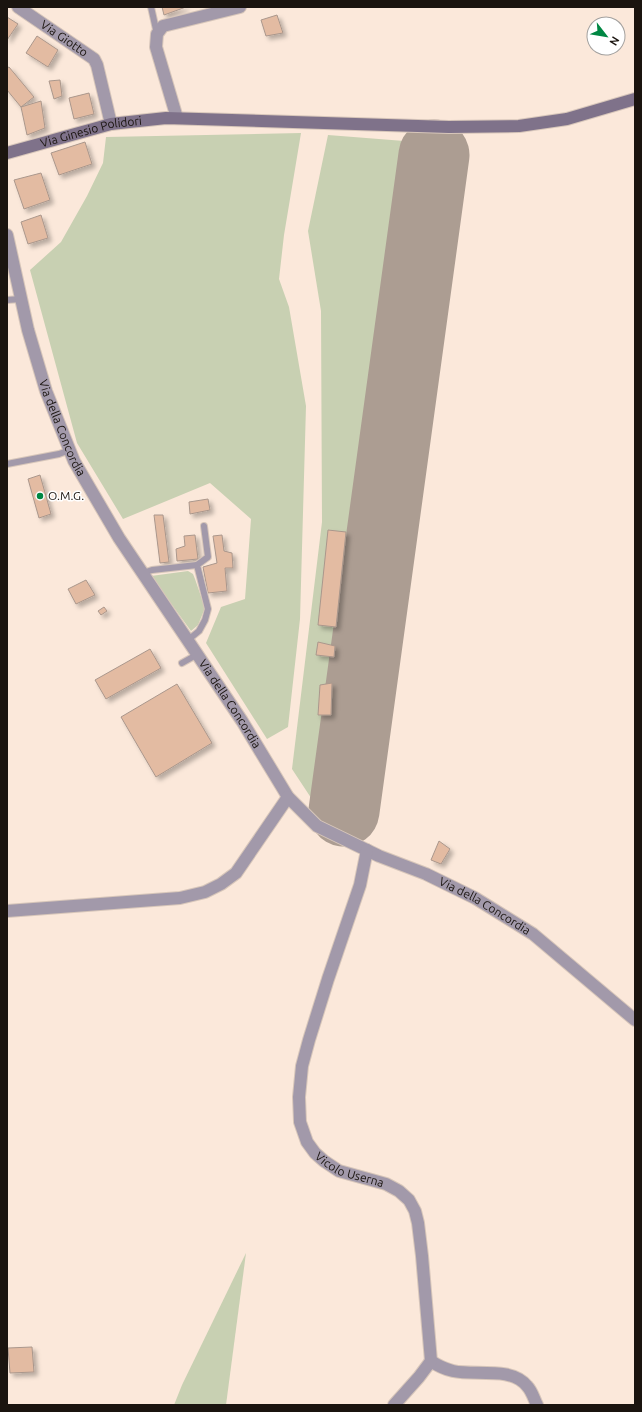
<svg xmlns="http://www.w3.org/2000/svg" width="642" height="1412" viewBox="0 0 642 1412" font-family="Ubuntu,sans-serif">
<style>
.green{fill:#c8d0b2}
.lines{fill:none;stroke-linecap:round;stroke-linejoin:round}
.runway{stroke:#ac9d92;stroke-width:71}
.building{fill:#e3bba2;stroke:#aa978c;filter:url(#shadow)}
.lane-casing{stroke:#d7c6ba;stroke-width:8}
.street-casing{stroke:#d7c6ba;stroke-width:14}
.secondary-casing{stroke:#d7c6ba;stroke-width:14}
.lane{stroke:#a299aa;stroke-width:6}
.street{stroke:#a299aa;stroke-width:12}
.secondary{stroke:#7f728a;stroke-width:12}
.poi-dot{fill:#008743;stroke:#fff;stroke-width:1.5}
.labels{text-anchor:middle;stroke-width:3;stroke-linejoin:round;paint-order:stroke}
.street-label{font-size:12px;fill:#1a140f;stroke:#fff}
.poi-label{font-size:12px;fill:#1a140f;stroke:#fff;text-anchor:start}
</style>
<defs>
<filter id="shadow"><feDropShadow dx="3.5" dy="3.5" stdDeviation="2" flood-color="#0004"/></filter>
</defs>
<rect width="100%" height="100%" fill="#fbe8da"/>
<g class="green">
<path d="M301,133l-17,102 -5,44 10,28 17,99 -6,213 -12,108 -21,12 -61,-96 15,-36 24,-8 6,-80 -41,-36 -87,36 -46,-76 -47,-173 31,-28 26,-46 16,-33 3,-26z"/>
<path d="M328,135l127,10 -93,687 -39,-16 -31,-47 30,-247 -1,-211 -13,-80z"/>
<path d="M188,571l5,3 2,5 10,29 -7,17 -7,6 -40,-55z"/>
<path d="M246,1253l-20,152h-52l8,-20z"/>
</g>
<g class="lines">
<path class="runway" d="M344,811l90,-656"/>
</g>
<g class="building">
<path d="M162,7h24l-22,8z"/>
<path d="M277,15l6,18 -17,3 -5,-16z"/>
<path d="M7,17l11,7 -11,16z"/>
<path d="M37,36l21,14 -10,17 -22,-14z"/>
<path d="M9,67l25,30 -13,10 -14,-17v-22z"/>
<path d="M60,80l2,16 -8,3 -5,-18z"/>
<path d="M89,93l5,21 -20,5 -5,-21z"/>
<path d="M41,101l4,27 -18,7 -6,-28z"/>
<path d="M85,142l7,22 -33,11 -8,-22z"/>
<path d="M41,173l9,27 -26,9 -10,-29z"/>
<path d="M41,215l7,23 -20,6 -7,-22z"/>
<path d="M40,475l11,39 -12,4 -11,-39z"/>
<path d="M208,499l2,11 -20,4 -1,-12z"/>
<path d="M154,515h9l6,47 -9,1z"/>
<path d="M328,530l18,2 -10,95 -18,-2z"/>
<path d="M195,535l3,24 -21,2 -1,-12 9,-3 -1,-10z"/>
<path d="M222,535l2,16 8,2 1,15h-8l2,23 -19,2 -5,-26 14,-4 -4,-27z"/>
<path d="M86,580l9,15 -19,9 -8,-15z"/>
<path d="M104,607l3,4 -6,4 -3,-4z"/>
<path d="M318,642l17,4 -1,11 -18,-2z"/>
<path d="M150,649l11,19 -55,31 -11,-19z"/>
<path d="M332,683l-1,32h-13l2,-30z"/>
<path d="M177,684l35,59 -56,34 -35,-60z"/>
<path d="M439,841l11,8 -9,15 -10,-4z"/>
<path d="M32,1347l2,25 -24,1 -2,-25z"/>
</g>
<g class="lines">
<g class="lane-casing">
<g id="lane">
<path d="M151,7l6,27"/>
<path d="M7,300l14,-1"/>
<path d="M7,464l52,-10 11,-4"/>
<path d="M143,573l9,-3 45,-5"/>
<path d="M188,640l11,-9 6,-11 3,-11 -11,-44 11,-8 -4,-31"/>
<path d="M182,663l16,-9"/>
</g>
</g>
<g class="street-casing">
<g id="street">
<path id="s1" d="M18,7l76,52 3,6 14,59"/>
<path d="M177,118l-21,-71 1,-13 6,-8 77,-19"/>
<path id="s2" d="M7,235l21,95 18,61 28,70 45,77 123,183 46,76 29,29 62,30 47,18 49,24 58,36 102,86"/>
<path id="s3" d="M367,850l-7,35 -32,94 -19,61 -7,26 -3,31 1,25 7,20 8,11 9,8 15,10 47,13 13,7 10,9 6,11 3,12 4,33 9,105c7,5 14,8 22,10 22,5 58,-5 74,15 5,5 7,13 10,19"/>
<path d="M7,911l173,-13 25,-6 16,-8 15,-11 52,-76"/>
<path d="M394,1405l25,-28 12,-16"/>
</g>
</g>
<g class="secondary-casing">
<g id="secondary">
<path id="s4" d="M7,153l104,-29 55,-6 283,9 70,-1 48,-7 68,-20"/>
</g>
</g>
<use href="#lane" class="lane"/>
<use href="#street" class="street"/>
<use href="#secondary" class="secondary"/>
</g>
<circle class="poi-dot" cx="40" cy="496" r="4"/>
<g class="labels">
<g class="street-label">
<text dy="4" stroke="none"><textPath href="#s1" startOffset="56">Via Giotto</textPath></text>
<text dy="4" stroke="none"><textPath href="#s4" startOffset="87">Via Ginesio Polidori</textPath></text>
<text dy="4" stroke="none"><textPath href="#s2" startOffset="201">Via della Concordia</textPath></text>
<text dy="4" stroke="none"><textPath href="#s2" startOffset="525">Via della Concordia</textPath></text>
<text dy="4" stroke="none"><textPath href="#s2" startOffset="862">Via della Concordia</textPath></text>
<text dy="4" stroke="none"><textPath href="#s3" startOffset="356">Vicolo Userna</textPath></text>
</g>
<g class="poi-label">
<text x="48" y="500">O.M.G.</text>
</g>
</g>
<rect width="642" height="1412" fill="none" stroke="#1a140f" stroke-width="16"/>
<g transform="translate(606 36) rotate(121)"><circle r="19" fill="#ffffff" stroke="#a3a19f"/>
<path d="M0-3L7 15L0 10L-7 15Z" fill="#008743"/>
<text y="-6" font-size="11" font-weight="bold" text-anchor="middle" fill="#1a140f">N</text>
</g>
</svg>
